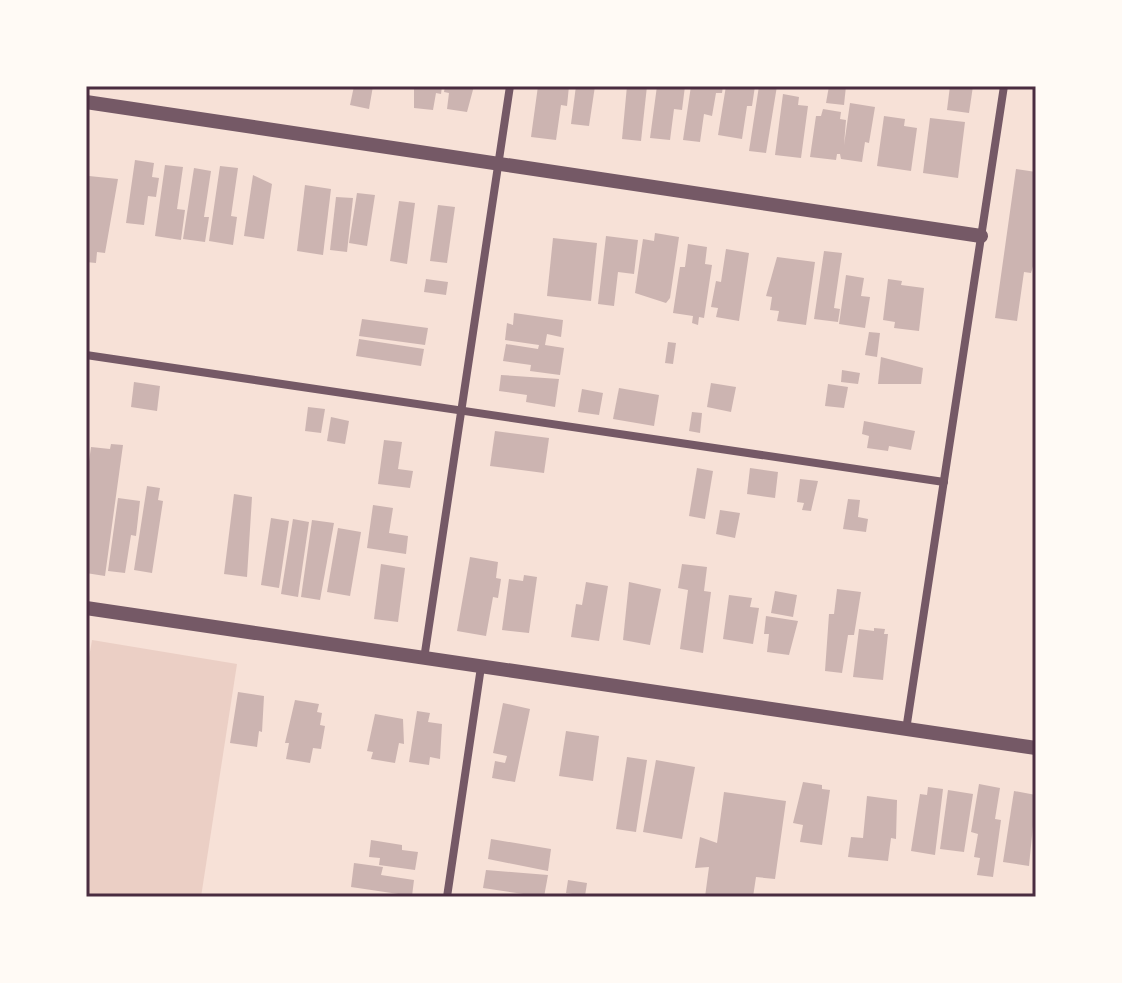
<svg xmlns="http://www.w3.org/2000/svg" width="1122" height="983" viewBox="0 0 1122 983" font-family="Roboto,sans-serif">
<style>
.green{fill:#ebcfc5}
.building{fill:#ccb4b1}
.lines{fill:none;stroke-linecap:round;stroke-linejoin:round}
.minor{stroke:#755966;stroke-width:8}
.tertiary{stroke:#755966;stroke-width:14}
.neatline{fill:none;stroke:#4a2c40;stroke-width:3}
</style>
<rect width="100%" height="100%" fill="#f7e1d7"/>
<path class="green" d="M92,640l145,24 -36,233h-115v-222z"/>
<g class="building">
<path d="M354,86h19l-4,23 -19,-4z"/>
<path d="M414,86h28l-1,8 -5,-1 -3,17 -19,-2z"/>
<path d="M445,86h29l-7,26 -20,-3 2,-16 -5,-1z"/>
<path d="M538,86h31l-2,20 -6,-1 -5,35 -25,-3z"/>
<path d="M576,86h19l-6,40 -18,-2z"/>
<path d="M627,86h20l-6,55 -19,-2z"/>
<path d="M657,86h28l-3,24 -8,-1 -4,31 -20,-2z"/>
<path d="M691,86h32l-1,7h-6l-4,23 -8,-2 -4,28 -17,-2z"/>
<path d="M726,86h29l-3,20h-5l-5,33 -24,-4z"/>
<path d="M759,86h18l-11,67 -17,-2z"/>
<path d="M829,86h17l-2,19 -18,-2z"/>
<path d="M950,86h23l-4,27 -22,-3z"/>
<path d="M783,94l16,3 -1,8 10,1 -7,52 -26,-3z"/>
<path d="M850,103l25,4 -6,36 -4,-1 -3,20 -21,-3 -1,-5h-3l-1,6 -26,-3 6,-41h5l2,-7 18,3 -1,7 6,1 -2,25z"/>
<path d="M884,116l21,3 -1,7 13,2 -6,43 -34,-5z"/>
<path d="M930,118l35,4 -7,56 -35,-5z"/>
<path d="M135,160l19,3 -2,14 7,1 -3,19 -8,-1 -4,29 -18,-2z"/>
<path d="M165,165l18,2 -6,42 8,1 -4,30 -26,-4z"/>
<path d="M220,166l18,2 -7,48 6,1 -4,28 -24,-4z"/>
<path d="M194,168l17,3 -7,46h5l-4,25 -22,-3z"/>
<path d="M1016,169l20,3v84l-5,17 -7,-1 -7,49 -22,-3z"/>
<path d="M253,175l19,9 -8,55 -20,-3z"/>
<path d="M89,176l29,3 -13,74 -8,-1 -1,11 -10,-1z"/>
<path d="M305,185l26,4 -8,66 -26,-4z"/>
<path d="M357,193l18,2 -8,51 -18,-3z"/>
<path d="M336,197l17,1 -6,54 -17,-2z"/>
<path d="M399,201l16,2 -8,61 -17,-3z"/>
<path d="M438,205l17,2 -8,56 -17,-2z"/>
<path d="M655,233l24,4 -9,61 -4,5 -31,-10 8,-54 11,2z"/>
<path d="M606,236l32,4 -4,34 -16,-2 -4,34 -16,-2z"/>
<path d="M553,238l44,5 -6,58 -44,-5z"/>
<path d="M688,244l19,3 -2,17 7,1 -8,53 -5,-1 -1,8 -6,-2 1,-7 -20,-3 7,-46h5z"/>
<path d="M726,249l23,4 -10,68 -23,-4 2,-9 -7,-1 5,-26 5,1z"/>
<path d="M824,251l18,2 -8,55 6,1 -2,13 -24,-3z"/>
<path d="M777,257l38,5 -9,63 -29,-4 2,-10 -9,-1 2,-13 -6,-1z"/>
<path d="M846,275l18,3 -3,18 9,1 -5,31 -26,-4z"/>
<path d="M426,279l22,3 -2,13 -22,-3z"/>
<path d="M888,279l14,2 -1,4 23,3 -5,43 -25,-3 1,-6 -12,-2z"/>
<path d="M514,313l49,7 -2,17 -14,-3 -2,11 19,3 -4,27 -30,-4 1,-6 -28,-4 3,-17 32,5 1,-4 -34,-5 2,-17 6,2z"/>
<path d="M362,319l66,9 -3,17 -66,-9z"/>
<path d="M869,332l11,1 -3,24 -12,-2z"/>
<path d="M359,339l65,10 -3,17 -65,-10z"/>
<path d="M668,342l8,1 -3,21 -8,-1z"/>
<path d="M881,357l42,11 -2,16h-43z"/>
<path d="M842,370l18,3 -2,11 -17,-2z"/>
<path d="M501,375l58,4 -4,28 -29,-5 1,-7 -28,-4z"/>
<path d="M134,382l26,4 -3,25 -26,-4z"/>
<path d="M711,383l25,4 -5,25 -24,-5z"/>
<path d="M828,384l20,3 -4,21 -19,-2z"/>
<path d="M619,388l40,7 -5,31 -41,-7z"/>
<path d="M582,389l21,4 -4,22 -21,-3z"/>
<path d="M308,407l17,2 -4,24 -16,-2z"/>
<path d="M692,412l10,1 -2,20 -11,-2z"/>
<path d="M331,417l18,4 -4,23 -18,-3z"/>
<path d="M864,421l51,10 -4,19 -22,-4 -1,5 -21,-3 2,-12 -7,-2z"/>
<path d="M495,431l54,7 -5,35 -54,-7z"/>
<path d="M384,440l18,2 -4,27 15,2 -3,17 -32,-4z"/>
<path d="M111,444l12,1 -18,131 -19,-3v-90l5,-36 19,2z"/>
<path d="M697,468l16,3 -8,48 -16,-3z"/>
<path d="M750,468l28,4 -3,26 -28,-4z"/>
<path d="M800,479l18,2 -7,30 -9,-1 2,-7 -7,-1z"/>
<path d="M147,486l13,2 -2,12 5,1 -11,72 -18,-3z"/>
<path d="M234,494l18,3 -5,80 -23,-3z"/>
<path d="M118,498l22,3 -4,35 -5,-1 -6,38 -17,-2z"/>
<path d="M848,499l12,1 -2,17 10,2 -2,13 -23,-3z"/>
<path d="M373,505l20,3 -4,25 19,3 -2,18 -39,-6z"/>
<path d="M720,510l20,3 -5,25 -19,-4z"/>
<path d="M271,518l18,3 -10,67 -18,-3z"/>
<path d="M293,519l16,3 -11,75 -17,-3z"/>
<path d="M312,520l22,3 -14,77 -19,-3z"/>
<path d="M338,528l23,4 -11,64 -23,-4z"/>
<path d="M470,557l28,5 -2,16 5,1 -3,19 -5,-1 -7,39 -29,-5z"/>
<path d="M381,564l24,4 -7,54 -24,-3z"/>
<path d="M682,564l25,3 -3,24 7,1 -8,61 -23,-4 8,-59 -10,-2z"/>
<path d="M524,575l13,2 -8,56 -27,-3 7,-51 14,2z"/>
<path d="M586,582l22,4 -9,55 -28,-4 5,-33 6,1z"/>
<path d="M629,582l32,7 -11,56 -27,-5z"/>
<path d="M837,589l24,3 -7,43h-6l-6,38 -17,-2 4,-57h5z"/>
<path d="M775,591l22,4 -4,22 -22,-4z"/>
<path d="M729,595l23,3 -2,9 9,1 -6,36 -30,-5z"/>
<path d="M766,616l32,5 -9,34 -22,-3 2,-18h-5z"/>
<path d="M874,628l11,1 -1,5h4l-5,46 -30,-3 6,-48 15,2z"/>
<path d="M238,692l26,4 -2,36 -3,-1 -2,16 -27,-4z"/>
<path d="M295,700l24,4 -2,8 5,1 -2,12 5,1 -4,23 -8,-1 -3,15 -24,-4 3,-16h-4z"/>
<path d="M503,703l27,6 -15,73 -23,-4 3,-17 10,2 2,-7 -14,-3z"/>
<path d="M417,711l13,2 -2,9 14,2 -2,35 -10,-2 -1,8 -20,-3z"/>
<path d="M375,714l28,5 1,25 -5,-1 -4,20 -24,-4 2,-7 -6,-1z"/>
<path d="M566,731l33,5 -6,45 -34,-5z"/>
<path d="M627,757l20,3 -11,72 -20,-3z"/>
<path d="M656,760l39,7 -13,72 -39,-7z"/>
<path d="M803,782l19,3v4l8,1 -8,55 -22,-3 3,-17 -10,-2z"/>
<path d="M979,784l21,4 -5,31 6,1 -8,57 -16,-2 3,-17 -6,-1 4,-23 -7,-2z"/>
<path d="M928,787l15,2 -8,66 -24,-4 9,-57 7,1z"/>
<path d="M948,790l25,4 -9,58 -24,-3z"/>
<path d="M1014,791l22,4 -7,71 -26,-4z"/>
<path d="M724,792l62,9 -11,78 -19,-2 -3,20h-48l4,-30 -14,1 5,-31 17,6z"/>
<path d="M867,796l30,4 -1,39 -5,-1 -3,23 -40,-4 3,-20 12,1z"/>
<path d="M491,839l60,10 -3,22 -60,-12z"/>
<path d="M371,840l31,5v5l16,2 -3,18 -36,-5 1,-7 -11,-1z"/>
<path d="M354,863l29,4 -2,8 33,5 -2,16 -61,-9z"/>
<path d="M486,870l62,5 -4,22 -61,-9z"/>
<path d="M568,880l19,3 -2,13 -19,-3z"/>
</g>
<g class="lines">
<g class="minor">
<path d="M86,355l858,127"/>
<path d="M424,659l86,-573"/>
<path d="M906,730l98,-644"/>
<path d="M447,897l34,-230"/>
</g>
<g class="tertiary">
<path d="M86,102l895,134"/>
<path d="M86,608l950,140"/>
</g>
</g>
<rect width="1122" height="983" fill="none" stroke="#fffaf5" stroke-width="176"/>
<rect x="88" y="88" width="946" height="807" class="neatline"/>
</svg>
